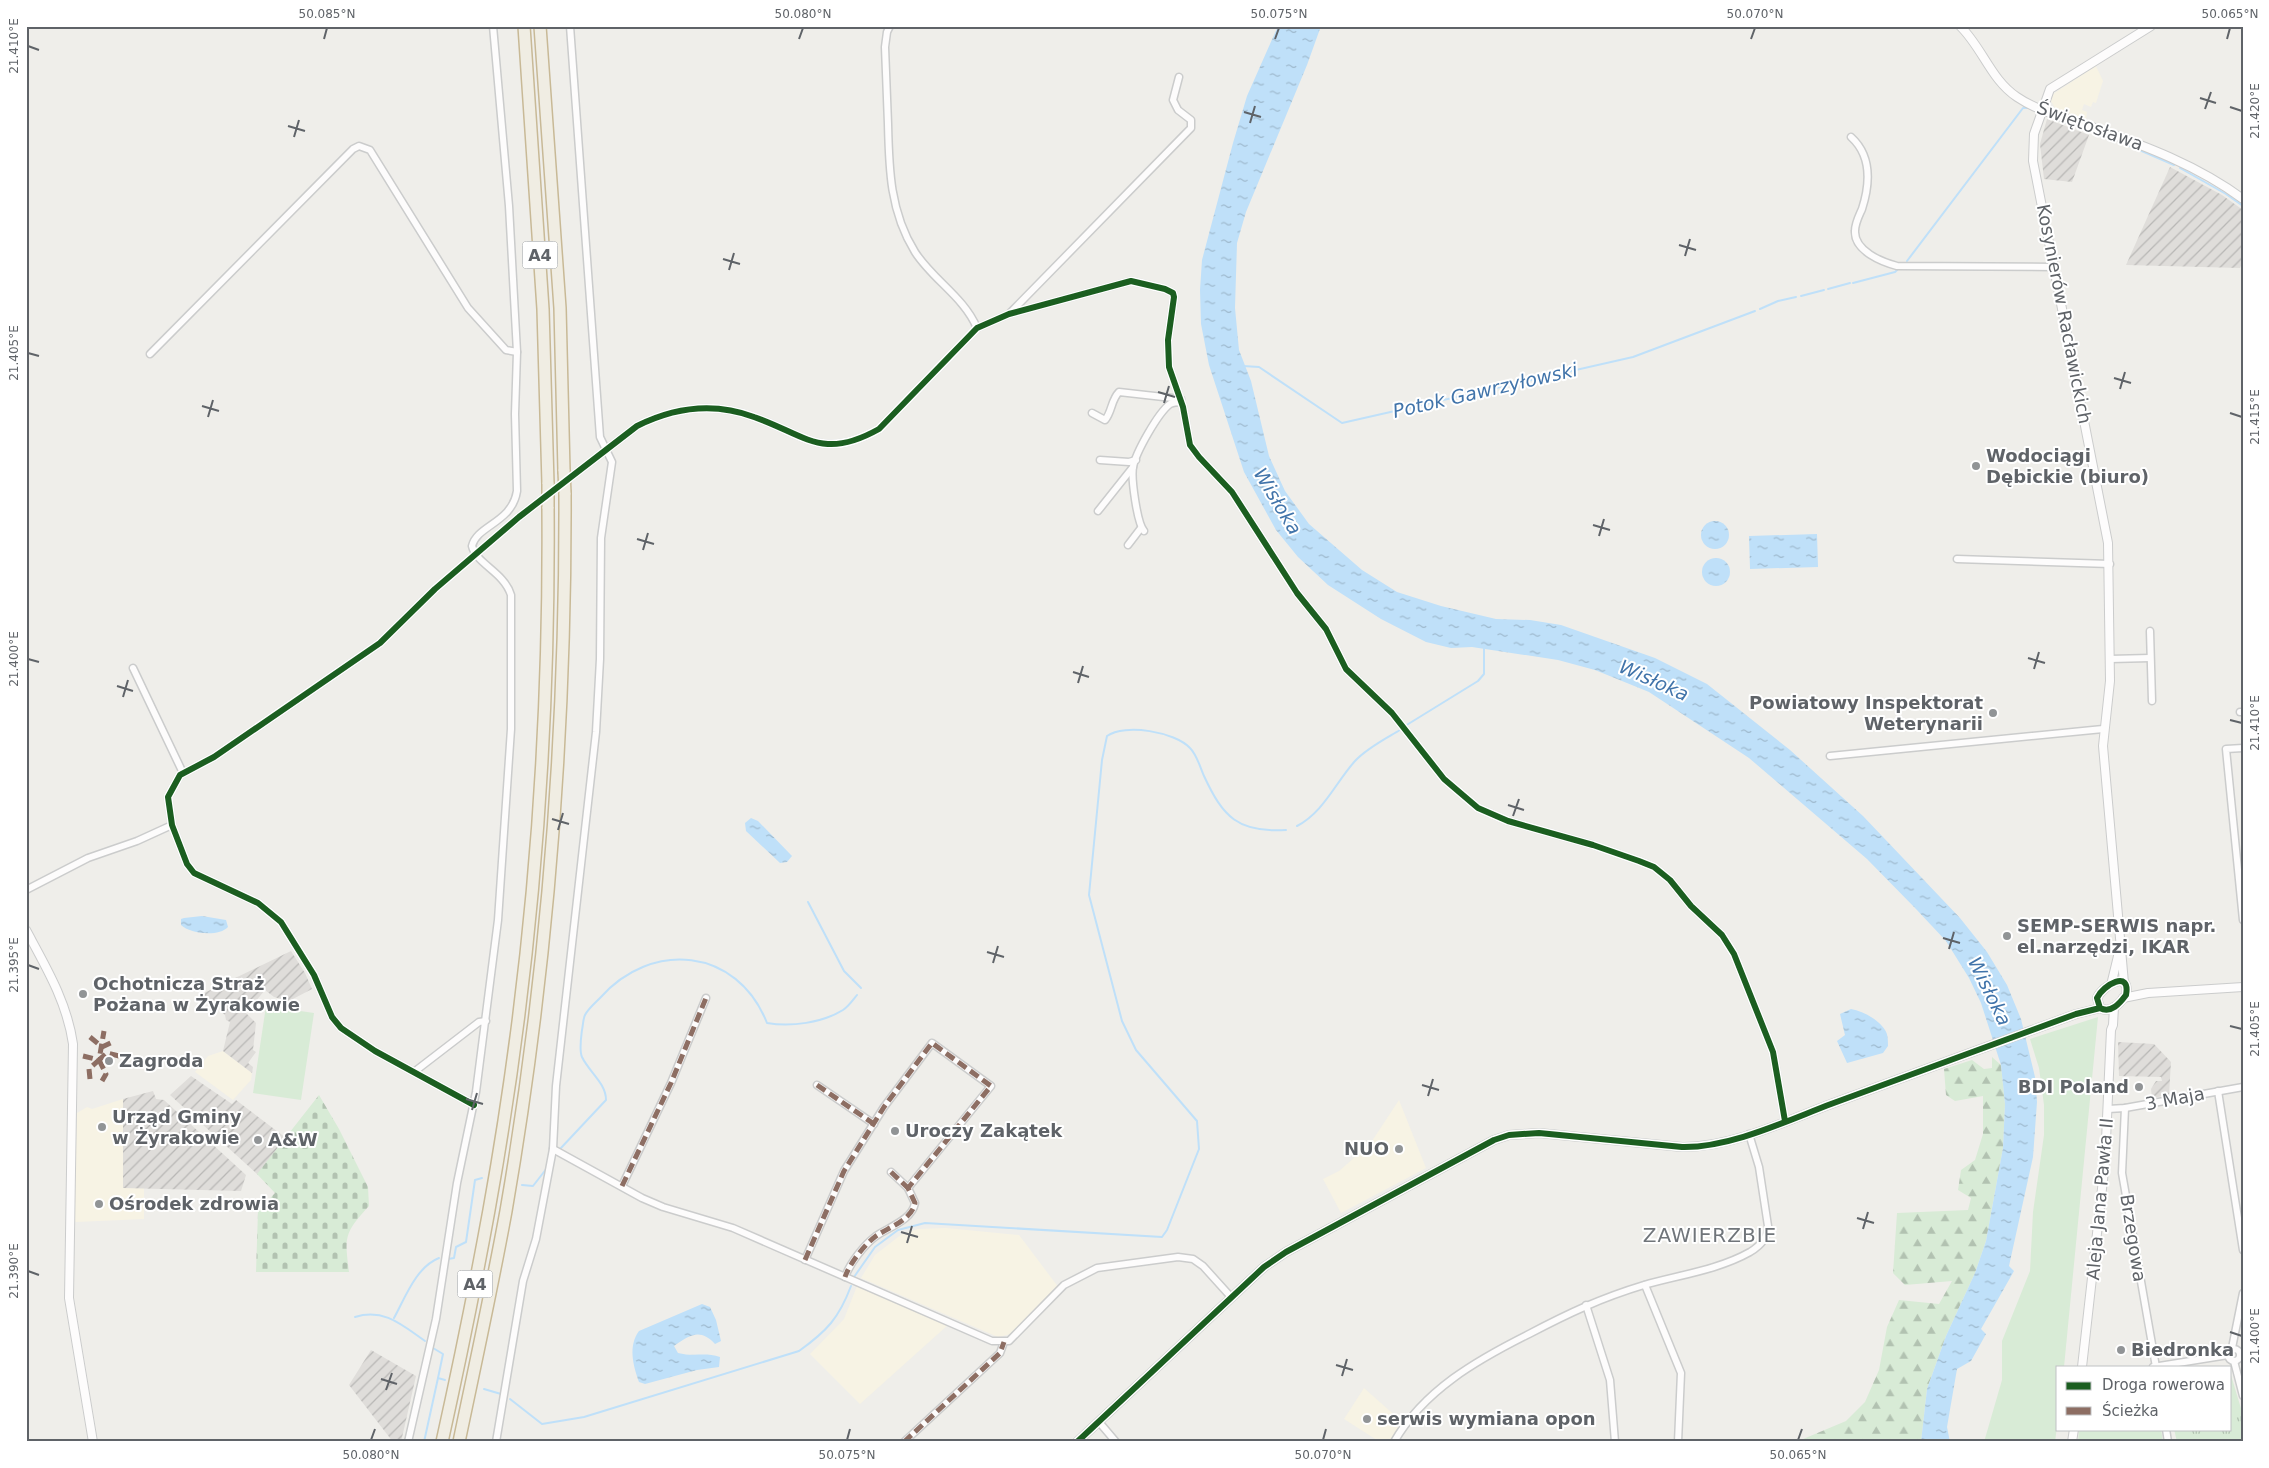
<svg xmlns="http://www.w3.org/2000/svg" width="2269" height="1468" viewBox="0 0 2269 1468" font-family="'DejaVu Sans',sans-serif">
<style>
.commercial{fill:#f7f3e4}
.industrial{fill:url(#industrial-furrows)}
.green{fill:#d8ebd6}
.forest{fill:url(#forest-firs)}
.cemetery{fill:url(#cemetery-stones)}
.park{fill:url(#park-tufts)}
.water{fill:url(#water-ripples)}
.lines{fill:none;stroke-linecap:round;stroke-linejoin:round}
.stream{stroke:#bfe0f9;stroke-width:2}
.minor-casing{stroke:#cbcccc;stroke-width:9}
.tertiary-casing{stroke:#cbcccc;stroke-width:10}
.motorway-casing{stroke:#c8b996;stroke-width:14}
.minor{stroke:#fdfcfc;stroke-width:6}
.tertiary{stroke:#fdfcfc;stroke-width:8}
.motorway{stroke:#f0ede3;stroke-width:11}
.motorway-bridge-casing{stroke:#c8b996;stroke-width:14;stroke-linecap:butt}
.motorway-bridge{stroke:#f0ede3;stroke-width:11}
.quiet{stroke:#8d6e63;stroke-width:5;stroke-dasharray:10 5;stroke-linecap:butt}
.cycleway-casing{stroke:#fff;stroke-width:9}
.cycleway{stroke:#1b5e20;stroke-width:6}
.ticks{fill:none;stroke:#5f6368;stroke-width:2}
.poi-dot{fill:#919496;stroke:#fff;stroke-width:2}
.labels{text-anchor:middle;stroke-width:4;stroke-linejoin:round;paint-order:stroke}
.shield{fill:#fff;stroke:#8f9295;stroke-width:1}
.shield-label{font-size:16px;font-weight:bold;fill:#5f6368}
.street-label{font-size:18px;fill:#5f6368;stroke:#fff}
.poi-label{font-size:18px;font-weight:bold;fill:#5f6368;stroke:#fff;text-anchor:start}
.water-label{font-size:19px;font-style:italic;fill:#4174aa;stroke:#fff}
.quarter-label{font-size:20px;letter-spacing:1px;fill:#70757a;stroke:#fff}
.neatline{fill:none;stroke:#5f6368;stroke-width:2}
.ticks-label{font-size:12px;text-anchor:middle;fill:#5f6368}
</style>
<defs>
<pattern id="industrial-furrows" width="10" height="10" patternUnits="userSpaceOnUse" patternTransform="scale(1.25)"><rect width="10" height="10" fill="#dfddda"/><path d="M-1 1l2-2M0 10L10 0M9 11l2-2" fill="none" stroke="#b8b7b5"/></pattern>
<pattern id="forest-firs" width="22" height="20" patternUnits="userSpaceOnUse" patternTransform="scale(1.25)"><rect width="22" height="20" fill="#d8ebd6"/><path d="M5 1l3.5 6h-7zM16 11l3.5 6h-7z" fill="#b2c2b1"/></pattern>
<pattern id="cemetery-stones" width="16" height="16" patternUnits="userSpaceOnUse" patternTransform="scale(1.25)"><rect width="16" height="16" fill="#d8ebd6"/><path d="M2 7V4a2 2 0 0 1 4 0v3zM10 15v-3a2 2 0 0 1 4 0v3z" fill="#b2c2b1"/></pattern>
<pattern id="park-tufts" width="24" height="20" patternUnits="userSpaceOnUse" patternTransform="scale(1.25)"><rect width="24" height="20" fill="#d8ebd6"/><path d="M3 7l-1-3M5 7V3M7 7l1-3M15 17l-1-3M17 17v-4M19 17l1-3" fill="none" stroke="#b2c2b1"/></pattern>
<pattern id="water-ripples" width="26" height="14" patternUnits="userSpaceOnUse" patternTransform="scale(1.25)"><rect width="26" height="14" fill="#bfe0f9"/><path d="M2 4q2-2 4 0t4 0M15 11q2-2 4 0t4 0" fill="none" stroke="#9eb9cd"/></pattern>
</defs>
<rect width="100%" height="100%" fill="#efeeea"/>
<g class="commercial">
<path d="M2096,66l7,15 -7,22 -3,-1 -2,5 -7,-3 -2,6 5,2 -1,7 -31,-11 -4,-7 2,-7z"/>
<path d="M223,1051l29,22 -1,7 -18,20 -38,-28 13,-16z"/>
<path d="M123,1099v89h21v31l-68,3 -2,-2 3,-107 10,-6 5,2z"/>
<path d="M1399,1100l27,68 -85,45 -18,-34 16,-8 31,-27z"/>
<path d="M946,1228l73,7 40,53 -48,46 -13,3 -137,-59 14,-23 27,-21 16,-5z"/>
<path d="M857,1286l91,39 -88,79 -50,-50 34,-35z"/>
<path d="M1364,1388l35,31 1,5 -11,18h-9l-36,-23z"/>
</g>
<g class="industrial">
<path d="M2047,119l42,16 -17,47 -28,-3 -4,-35z"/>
<path d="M2170,167l52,28 21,15v51l-3,7 -114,-3z"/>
<path d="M291,951l14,22 7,16 -23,12 -15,-4 -9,-7 -19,23 10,10 -3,27 3,2 -8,11 5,4 -1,6 -29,-22 7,-29 -4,-2 -1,-5 -12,-11h-4l-7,-10z"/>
<path d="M2118,1042l36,2 17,18 -2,33 -17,3 -1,-9 5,-8h6l-1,-4 -42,-1z"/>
<path d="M191,1076l41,28 4,-4 50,38 -27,35 -2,1 -87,-79z"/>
<path d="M153,1091l3,8 8,1 82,75 -5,16 -118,-3v-89z"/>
<path d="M371,1350l45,26 -15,66h-8l-44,-57z"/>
</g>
<g class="green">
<path d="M266,1006l48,7 -13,87 -48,-7z"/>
<path d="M2098,1017l-34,350h-6v52l-3,23h-71l18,-62v-39l28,-70 3,-59 11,-77v-30l-5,-37 -9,-29z"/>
<path d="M2079,1429h82l2,13h-85z"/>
</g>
<path class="forest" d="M1992,1057l9,8 4,39 -2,44 -17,93 -11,32 -29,63 -19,53 -6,53h-125l50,-21 19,-19 14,-32 8,-43 12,-27 40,4 13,-23 -47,4 -12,-12 4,-60 71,-3 3,-12 -13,-8 3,-20 14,-10 8,-26v-38l-28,5 -9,-6 -2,-26 28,-9 12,9 8,-1z"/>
<path class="cemetery" d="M319,1095l20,34 29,58 1,19c-26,28 -24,31 -20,66h-93l2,-61 17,-18 -18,-19z"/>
<path class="park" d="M2230,1372l13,43v27h-66l-3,-13h56z"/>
<g class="water">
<path d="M1278,26h43l-14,39 -61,147 -9,31 -2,65 4,42 12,31 18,75 16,35 24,33 53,46 35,22 44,14 55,13 34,1 31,5 94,33 52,26 83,66 73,66 97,102 27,34 20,33 14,34 14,58 2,25 -4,55 -24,109 5,5 -33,58 5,5 -15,27 -14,8 -10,58 3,15h-29l6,-53 19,-53 29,-63 11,-32 17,-93 2,-44 -4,-39 -20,-62 -12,-25 -23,-37 -30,-32 -49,-50 -118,-101 -100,-66 -54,-22 -37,-10 -86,-13 -21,1 -25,-6 -45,-23 -53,-34 -30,-28 -22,-27 -32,-58 -35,-107 -8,-41 -1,-34 2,-30 31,-117 14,-47z"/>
<circle cx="1715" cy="535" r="14"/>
<path d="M1817,534l1,33 -68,2 -1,-33z"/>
<circle cx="1716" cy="572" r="14"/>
<path d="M751,818l7,3 34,35 -5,6 -7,1 -34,-32 -1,-8z"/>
<path d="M202,916l24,4 2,7c-9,10 -38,7 -47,-2v-6l3,-1z"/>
<path d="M1851,1009c12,2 28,11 34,21 3,4 3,11 3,16l-5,7 -36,10 -10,-22 8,-6 -5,-21z"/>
<path d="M702,1304l8,3 6,13 5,21 -6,3c-15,-16 -25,-9 -41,2l4,7c15,4 28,-1 42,4l-1,10 -22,3 -52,14 -6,-2c-6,-17 -11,-36 0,-51z"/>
</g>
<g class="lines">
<g class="stream">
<path d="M2056,119l47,17"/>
<path d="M2128,145l46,20"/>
<path d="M2180,168l46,26 17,12"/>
<path d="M1907,261l116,-153h4"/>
<path d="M1853,283l42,-11 3,-3"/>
<path d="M1828,289l22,-6"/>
<path d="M1801,296l23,-6"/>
<path d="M1760,309l18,-8 18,-4"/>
<path d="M1243,366l16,1 83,56 291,-66 122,-46"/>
<path d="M1405,726l73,-45 6,-7v-25"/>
<path d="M1297,826c26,-13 39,-44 58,-65 12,-13 30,-22 45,-31"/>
<path d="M808,902l36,69 17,17"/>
<path d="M560,1149l46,-49c0,-17 -17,-28 -24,-43 -3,-7 -1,-19 0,-27 1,-4 1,-11 3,-15 3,-6 10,-12 15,-17 51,-58 137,-51 167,25 24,4 55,0 76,-13 5,-3 10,-10 14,-15"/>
<path d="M522,1185l11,1 14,-18"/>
<path d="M448,1259l6,-1 2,-11 10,-5 9,-62 7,-2"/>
<path d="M854,1277l21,-30 23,-17 27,-7 237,14 5,-7 32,-81 -2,-28 -61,-71 -14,-29 -33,-126 13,-135 5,-24c18,-13 68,-4 83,12 7,7 10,19 14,28 19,41 34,57 82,54"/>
<path d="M355,1317c29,-9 47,8 70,24"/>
<path d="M394,1318c11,-20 22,-51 45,-60"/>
<path d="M433,1348l10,6 -5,24 7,2"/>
<path d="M484,1389l17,5"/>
<path d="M510,1399l32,25 42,-7 215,-66c28,-20 40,-33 52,-65"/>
<path d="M424,1442l14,-64"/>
</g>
<g class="minor-casing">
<g id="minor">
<path d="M890,26l-3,6 -2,15c1,26 2,51 3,77 1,45 2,88 27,128 18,28 49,45 62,76"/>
<path d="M1851,137c21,19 19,47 11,72 -3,7 -7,14 -7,22 -1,20 27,31 42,35l157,1"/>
<path d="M1010,313l181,-185v-8l-13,-10 -5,-10 6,-23"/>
<path d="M150,354l203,-205 6,-3 11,4 98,158 38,42 11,2"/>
<path d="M1092,413l13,7c7,-8 6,-20 14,-28l62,7"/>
<path d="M1100,460l29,2 7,-2"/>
<path d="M1098,511l35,-44"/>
<path d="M1144,531c-7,-8 -13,-53 -11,-64 3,-15 25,-54 37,-63 4,-2 7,-2 11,-2"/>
<path d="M1128,545l13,-17"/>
<path d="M1957,559l153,5"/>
<path d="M2150,631l2,70"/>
<path d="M2110,659l40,-1"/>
<path d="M133,668l50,105"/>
<path d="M2240,712h3"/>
<path d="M2243,748l-17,1 17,171"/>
<path d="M1830,756l273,-27"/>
<path d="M26,890l62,-32 49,-17 35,-16"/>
<path d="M414,1072l65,-50 7,-1"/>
<path d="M817,1085l57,39"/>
<path d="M2218,1091l25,159"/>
<path d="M474,1105l-99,-54 -34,-23 -9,-11 -18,-42 -33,-53 -23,-19 -64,-30 -7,-9 -15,-39 -4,-28 12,-22 34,-18 166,-114 55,-54 84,-72 118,-91c38,-19 77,-24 117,-9 52,18 68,44 125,12l98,-101 32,-14 122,-33 34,8 8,4 1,4 -6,43 1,27 14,40 7,38 9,12 33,35 65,101 29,36 20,40 46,44 52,66 34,29 30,13 85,24 46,16 15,6 16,13 21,26 31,29 12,19 39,98 12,69"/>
<path d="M2125,1108l-3,65 34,194"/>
<path d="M2108,1109l17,-1 118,-21"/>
<path d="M553,1149l89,49 21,9 70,21 259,113h17l55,-56 33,-17 81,-11 15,2 10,7 28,31"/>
<path d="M891,1172l17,16"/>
<path d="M622,1186l49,-103 35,-85"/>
<path d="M805,1260l39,-89 40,-64 48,-64 59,43 -83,102 7,15c-3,17 -26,24 -39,33 -12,9 -26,27 -31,41"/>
<path d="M1645,1285l36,88 -3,69"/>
<path d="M1586,1305l24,75 5,62"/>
<path d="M2232,1348l11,-55"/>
<circle cx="2234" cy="1355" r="6"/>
<path d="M2234,1361l9,35"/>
<path d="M2153,1367l75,-12"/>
<path d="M1099,1422l17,20"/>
<path d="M2166,1429l2,13"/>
<path d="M408,1442l28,-123 21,-136 19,-91 22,-172 13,-191v-134c-7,-23 -35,-31 -39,-49 5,-21 40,-23 45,-55l-2,-77 2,-62 -8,-146 -16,-180"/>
<path d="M496,1442l27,-161 13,-42 17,-90 3,-63 40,-354 4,-73 1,-121 11,-76 -12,-25 -30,-411"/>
<path d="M904,1442l96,-89 4,-11"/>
<path d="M1394,1442c30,-52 83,-82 135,-108 40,-21 72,-36 115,-49 35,-10 74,-15 106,-33 10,-6 18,-14 18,-26l-9,-59 -10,-33"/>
</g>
</g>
<g class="tertiary-casing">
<g id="tertiary">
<path d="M1960,26c22,21 31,54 57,71 22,15 50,21 75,30 53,19 105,38 151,72"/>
<path d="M26,930c20,37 41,72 47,114l-4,254 24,144"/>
<path d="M2112,981l7,-29"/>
<path d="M2124,983l-21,-237 7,-65 -2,-138 -75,-382 1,-27 16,-45 101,-63"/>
<path d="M2123,998l25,-5 95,-6"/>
<path d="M2082,1367l23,-205 6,-132 2,-5 1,-18"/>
<path d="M1077,1442l187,-175 22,-15 208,-112 15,-5 30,-2 143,14c48,1 104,-26 149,-43 81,-30 163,-60 245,-90l24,-6c11,6 20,-5 26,-13 5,-26 -23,-10 -29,3l3,10"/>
<path d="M2072,1442l2,-13"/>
</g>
</g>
<g class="motorway-casing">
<g id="motorway">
<path d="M524,26l19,283 5,175"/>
<path d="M540,26l20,282 4,163"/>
<path d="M442,1442c17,-77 33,-155 47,-232 42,-232 61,-468 59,-703"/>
<path d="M459,1442c16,-77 33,-154 47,-231 41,-237 60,-477 59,-718"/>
</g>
</g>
<use href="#minor" class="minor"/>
<use href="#tertiary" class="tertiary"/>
<use href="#motorway" class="motorway"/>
<g class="motorway-bridge-casing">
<g id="motorway-bridge">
<path d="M564,471l1,22"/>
<path d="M548,484v23"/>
</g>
</g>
<use href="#motorway-bridge" class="motorway-bridge"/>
<g class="quiet">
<path d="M90,1037l12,10 13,-6"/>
<path d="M83,1056l16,4 8,-7 12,3"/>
<path d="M99,1060l7,14 -4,7"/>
<path d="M90,1079l-1,-10 10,-9 5,-29"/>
<path d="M817,1085l57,39"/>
<path d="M891,1172l17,16"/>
<path d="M622,1186l49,-103 35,-85"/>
<path d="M805,1260l39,-89 40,-64 48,-64 59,43 -83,102 7,15c-3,17 -26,24 -39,33 -12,9 -26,27 -31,41"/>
<path d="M904,1442l96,-89 4,-11"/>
</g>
<g class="cycleway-casing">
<g id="cycleway">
<path d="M474,1105l-99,-54 -34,-23 -9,-11 -18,-42 -33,-53 -23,-19 -64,-30 -7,-9 -15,-39 -4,-28 12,-22 34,-18 166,-114 55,-54 84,-72 118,-91c38,-19 77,-24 117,-9 52,18 68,44 125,12l98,-101 32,-14 122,-33 34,8 8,4 1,4 -6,43 1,27 14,40 7,38 9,12 33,35 65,101 29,36 20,40 46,44 52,66 34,29 30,13 85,24 46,16 15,6 16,13 21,26 31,29 12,19 39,98 12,69"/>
<path d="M1077,1442l187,-175 22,-15 208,-112 15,-5 30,-2 143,14c48,1 104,-26 149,-43 81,-30 163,-60 245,-90l24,-6c11,6 20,-5 26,-13 5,-26 -23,-10 -29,3l3,10"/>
</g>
</g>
<use href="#cycleway" class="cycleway"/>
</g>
<path class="ticks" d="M324,39l3,-11M799,39l4,-11M1275,39l4,-11M1751,39l4,-11M2227,39l3,-11M28,46l11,4M2200,98l16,5M2230,107l12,4M2205,109l6,-17M1244,112l17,5M1250,123l5,-17M288,126l17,5M294,137l5,-17M1679,245l17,5M1685,256l5,-17M723,259l17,5M729,270l5,-17M28,353l11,3M2114,378l17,5M2120,389l5,-17M1158,392l17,5M1164,403l5,-17M202,406l17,5M2230,413l12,4M208,417l5,-17M1593,525l17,5M1599,536l5,-17M637,539l17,5M643,550l5,-17M2028,658l17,5M28,659l11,3M2034,669l5,-17M1073,672l16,5M1078,683l5,-17M117,686l16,5M123,697l5,-17M2230,720l12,3M1508,805l16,5M1513,816l6,-17M552,819l17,5M558,830l5,-17M1943,938l17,5M1949,949l5,-17M987,952l17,5M993,963l5,-17M28,965l11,4M2230,1026l12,3M1422,1085l17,5M1428,1096l5,-17M466,1099l17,5M472,1110l5,-17M1857,1218l17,5M1863,1229l5,-17M901,1232l17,5M907,1243l5,-17M28,1271l11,4M2230,1332l12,4M1336,1365l17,5M1342,1376l5,-17M381,1379l16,5M386,1390l6,-17M371,1440l4,-11M847,1440l3,-11M1323,1440l3,-11M1798,1440l4,-11"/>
<g class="poi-dot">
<circle cx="1976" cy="466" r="5"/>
<circle cx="1993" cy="713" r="5"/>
<circle cx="2007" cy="936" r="5"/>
<circle cx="83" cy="994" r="5"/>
<circle cx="109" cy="1061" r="5"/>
<circle cx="2139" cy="1087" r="5"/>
<circle cx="102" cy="1127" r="5"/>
<circle cx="895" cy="1131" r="5"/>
<circle cx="258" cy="1140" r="5"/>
<circle cx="1399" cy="1149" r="5"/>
<circle cx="99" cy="1204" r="5"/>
<circle cx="2121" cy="1350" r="5"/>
<circle cx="1367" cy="1419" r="5"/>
</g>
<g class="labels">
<g class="shield">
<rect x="522.5" y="241.5" width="35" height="27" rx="4"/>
<rect x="457.5" y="1270.5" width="35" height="27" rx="4"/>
</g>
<g class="shield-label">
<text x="540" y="261">A4</text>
<text x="475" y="1290">A4</text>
</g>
<g class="street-label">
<text transform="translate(2090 126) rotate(20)" y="6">Świętosława</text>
<text transform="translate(2064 314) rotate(79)" y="6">Kosynierów Racławickich</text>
<text transform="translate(2175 1099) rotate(-11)" y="6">3 Maja</text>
<text transform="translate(2100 1199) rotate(-85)" y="6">Aleja Jana Pawła II</text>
<text transform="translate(2133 1238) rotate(81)" y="6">Brzegowa</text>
</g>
<g class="poi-label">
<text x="1986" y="462">Wodociągi<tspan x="1986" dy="21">Dębickie (biuro)</tspan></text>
<text x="1983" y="709" text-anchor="end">Powiatowy Inspektorat<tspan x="1983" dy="21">Weterynarii</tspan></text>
<text x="2017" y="932">SEMP-SERWIS napr.<tspan x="2017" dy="21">el.narzędzi, IKAR</tspan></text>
<text x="93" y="990">Ochotnicza Straż<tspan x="93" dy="21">Pożana w Żyrakowie</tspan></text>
<text x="119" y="1067">Zagroda</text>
<text x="2129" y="1093" text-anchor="end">BDI Poland</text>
<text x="112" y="1123">Urząd Gminy<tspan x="112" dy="21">w Żyrakowie</tspan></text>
<text x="905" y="1137">Uroczy Zakątek</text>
<text x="268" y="1146">A&amp;W</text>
<text x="1389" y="1155" text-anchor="end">NUO</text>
<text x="109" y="1210">Ośrodek zdrowia</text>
<text x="2131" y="1356">Biedronka</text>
<text x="1377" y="1425">serwis wymiana opon</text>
</g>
<g class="water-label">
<text transform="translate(1485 390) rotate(-13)" y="7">Potok Gawrzyłowski</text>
<text transform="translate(1278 501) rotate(59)" y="7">Wisłoka</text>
<text transform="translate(1654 680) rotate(24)" y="7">Wisłoka</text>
<text transform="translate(1990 991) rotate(64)" y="7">Wisłoka</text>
</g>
<g class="quarter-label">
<text x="1710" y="1242">ZAWIERZBIE</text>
</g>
</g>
<rect width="2269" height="1468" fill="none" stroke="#ffffff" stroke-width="55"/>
<rect x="2056" y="1366" width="175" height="65" fill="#ffffff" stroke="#bfc1c3"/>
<rect x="2066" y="1382" width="25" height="8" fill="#1b5e20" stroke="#bfc1c3"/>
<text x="2102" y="1390" font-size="15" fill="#5f6368">Droga rowerowa</text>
<rect x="2066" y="1407" width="25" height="8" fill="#8d6e63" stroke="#bfc1c3"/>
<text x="2102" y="1416" font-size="15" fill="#5f6368">Ścieżka</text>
<rect x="28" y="28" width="2214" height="1412" class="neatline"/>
<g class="ticks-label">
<text x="327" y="18">50.085°N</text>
<text x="803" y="18">50.080°N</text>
<text x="1279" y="18">50.075°N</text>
<text x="1755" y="18">50.070°N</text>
<text x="2230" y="18">50.065°N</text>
<text transform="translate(14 46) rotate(-90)" y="4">21.410°E</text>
<text transform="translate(2255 111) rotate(-90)" y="4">21.420°E</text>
<text transform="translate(14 353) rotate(-90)" y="4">21.405°E</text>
<text transform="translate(2255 417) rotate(-90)" y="4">21.415°E</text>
<text transform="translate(14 659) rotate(-90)" y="4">21.400°E</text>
<text transform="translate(2255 723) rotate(-90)" y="4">21.410°E</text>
<text transform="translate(14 965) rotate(-90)" y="4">21.395°E</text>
<text transform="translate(2255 1029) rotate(-90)" y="4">21.405°E</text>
<text transform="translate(14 1271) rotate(-90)" y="4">21.390°E</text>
<text transform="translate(2255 1336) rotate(-90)" y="4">21.400°E</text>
<text x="371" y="1459">50.080°N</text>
<text x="847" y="1459">50.075°N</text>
<text x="1323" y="1459">50.070°N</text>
<text x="1798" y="1459">50.065°N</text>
</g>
</svg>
